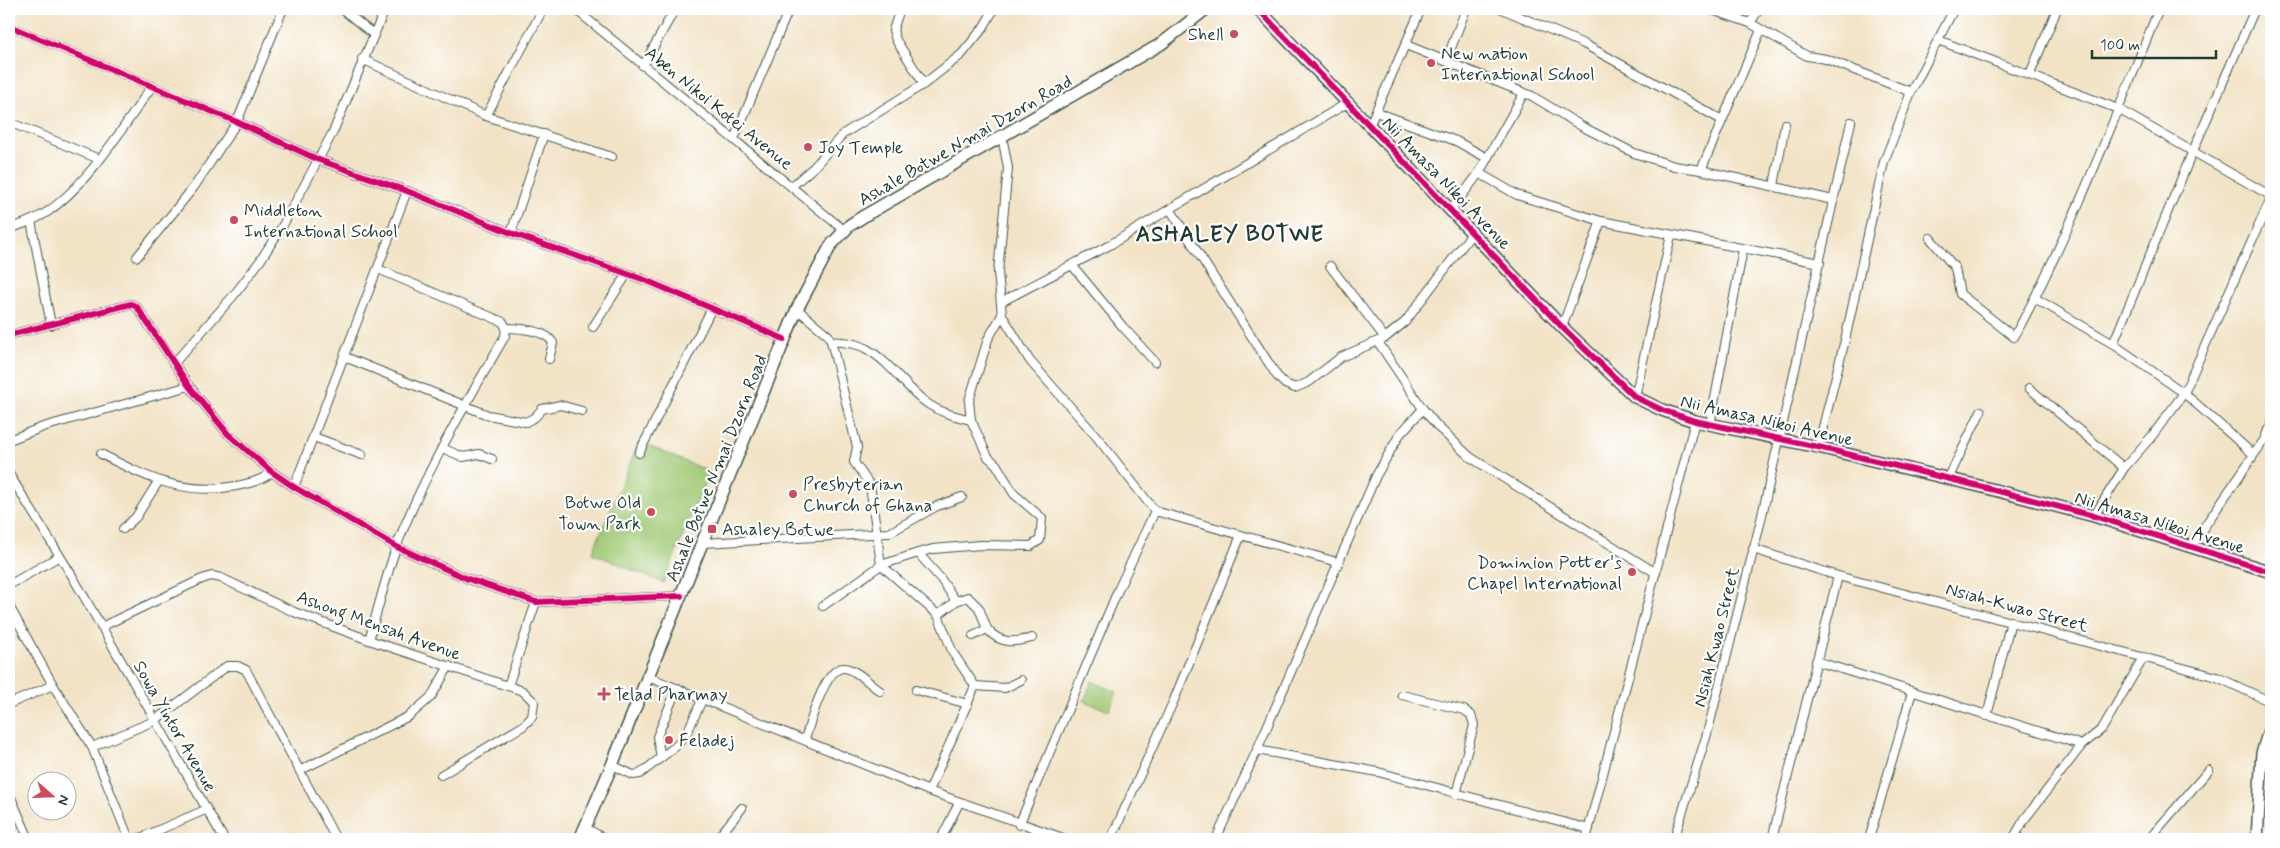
<svg xmlns="http://www.w3.org/2000/svg" width="2280" height="848" viewBox="0 0 2280 848" font-family="Mynerve,sans-serif">
<style>
.green{fill:#a0c975;stroke:#608354}
.lines{fill:none;stroke-linecap:round;stroke-linejoin:round}
.street-casing{stroke:#3f564a;stroke-width:10}
.secondary-casing{stroke:#3f564a;stroke-width:14}
.street{stroke:#fff;stroke-width:8}
.secondary{stroke:#fff;stroke-width:11}
.cycleway-casing{stroke:#fff;stroke-width:9}
.cycleway{stroke:#d6006c;stroke-width:6}
.poi-dot{fill:#d1495b;stroke:#fff;stroke-width:2}
.labels{text-anchor:middle;stroke-width:4.5;stroke-linejoin:round;paint-order:stroke}
.poi-label{font-size:18px;fill:#1f3d34;stroke:#fff;text-anchor:start}
.street-label{font-size:18px;fill:#1f3d34;stroke:#fff}
.district-label{font-size:22px;font-weight:bold;letter-spacing:1px;fill:#1f3d34;stroke:#fff}
</style>
<rect width="100%" height="100%" fill="#fff"/>
<filter id="ink" filterUnits="userSpaceOnUse"><feTurbulence type="fractalNoise" baseFrequency=".02" numOctaves="2"/><feDisplacementMap in="SourceGraphic" scale="10" xChannelSelector="R" yChannelSelector="G"/><feConvolveMatrix kernelMatrix="1 2 1 2 8 2 1 2 1" color-interpolation-filters="sRGB"/></filter>
<filter id="wash" filterUnits="userSpaceOnUse"><feTurbulence type="fractalNoise" baseFrequency=".0096" numOctaves="4" result="noise"/><feDisplacementMap in="SourceGraphic" scale="20" xChannelSelector="R" yChannelSelector="G"/><feGaussianBlur stdDeviation="1.12" result="paint"/><feColorMatrix in="noise" values="0 0 0 0 0 0 0 0 0 0 0 0 0 0 0 0 0 1.4 0 .05"/><feComposite in="paint" operator="in"/></filter>
<g filter="url(#wash)">
<rect width="100%" height="100%" fill="#f2e3c6"/>
<g class="green">
<path d="M639,442l71,30 -47,111 -71,-30z"/>
<path d="M1092,681l25,11 -8,19 -25,-10z"/>
</g>
</g>
<g filter="url(#ink)">
<g class="lines">
<g class="street-casing">
<g id="street">
<path d="M342,9l31,25"/>
<path d="M575,9l270,222"/>
<path d="M900,9l-7,21 3,10 28,44"/>
<path d="M1502,9l82,35 138,76"/>
<path d="M1709,9l41,14 57,33 19,3 85,33"/>
<path d="M1750,23l9,-14"/>
<path d="M9,26l228,96 82,38 88,31 104,42 134,47 139,59"/>
<path d="M1938,40l180,69 153,87"/>
<path d="M1406,45l126,51 51,31 51,26 40,13 27,4 132,30"/>
<path d="M362,59l124,57 126,41"/>
<path d="M1446,61l20,-52"/>
<path d="M643,66l32,-57"/>
<path d="M2030,74l27,-65"/>
<path d="M1376,112l80,29 31,17"/>
<path d="M486,116l57,-107"/>
<path d="M9,122l90,37"/>
<path d="M1370,124l51,-115"/>
<path d="M1002,136l6,32 -10,104 4,43 28,46 66,75 59,75 -36,77 -100,237"/>
<path d="M734,139l55,-130"/>
<path d="M1701,170l60,-140"/>
<path d="M1479,173l38,22 84,26 219,42"/>
<path d="M792,186l22,-19 29,-33 81,-50 38,-30 21,-26 11,-19"/>
<path d="M1774,186l11,-62"/>
<path d="M1170,209l107,167 8,8 10,4 14,-6 32,-25 44,-19 20,-16 68,-90"/>
<path d="M1451,210l28,-37 45,-80"/>
<path d="M31,221l20,104"/>
<path d="M9,229c14,-5 29,-10 41,-19 39,-28 75,-85 102,-124"/>
<path d="M511,233l33,-99"/>
<path d="M1930,238l25,30 5,26 54,43c57,-104 100,-218 145,-328"/>
<path d="M137,257l57,-70 43,-65 46,-113"/>
<path d="M1072,265l51,62 32,35"/>
<path d="M1330,266l55,72"/>
<path d="M2035,298l78,46 71,49 69,61"/>
<path d="M1001,302l107,-56 241,-144"/>
<path d="M797,309l31,26 3,6 26,106 -3,15 16,23 11,80 57,50 15,38 22,33 -46,105"/>
<path d="M593,327l34,-53"/>
<path d="M1562,327l39,-106"/>
<path d="M506,328c13,0 40,2 47,15l-4,16"/>
<path d="M9,335l122,-31 6,3 52,79 39,48 44,38 22,15 103,60 71,32 68,23 145,-6"/>
<path d="M831,341c11,1 24,1 34,7 25,13 40,40 63,56 13,9 27,12 43,16"/>
<path d="M1378,342l45,67 15,18 32,30 186,116"/>
<path d="M2113,344l79,-191 63,-144"/>
<path d="M345,357l143,58 38,7 9,-5 7,-8 18,-4 22,6"/>
<path d="M175,362l59,-67 26,-34 23,-36 50,-93 52,-123"/>
<path d="M2029,388l95,80"/>
<path d="M1635,397l36,-162"/>
<path d="M1710,425l33,-176"/>
<path d="M314,437l48,18"/>
<path d="M9,440l34,-13 146,-41"/>
<path d="M1818,447l27,-107 39,-178 27,-70 43,-83"/>
<path d="M442,448l21,9 16,-3 13,5"/>
<path d="M639,453l73,-145"/>
<path d="M101,454c47,24 82,42 135,32 14,-3 25,-5 36,-14"/>
<path d="M9,474l62,100 153,265"/>
<path d="M1948,479l33,-68"/>
<path d="M294,487l113,-296"/>
<path d="M1155,511l182,51"/>
<path d="M2094,516l30,-48 28,-32 32,-43 87,-195"/>
<path d="M123,529l13,-12 22,-35"/>
<path d="M703,543l186,-10 48,-27 25,-9"/>
<path d="M2191,546l73,-106 7,-17"/>
<path d="M1753,549l85,27 379,101 54,25"/>
<path d="M918,553l15,-4 47,-4 51,1 9,-6 2,-22 -28,-24 -18,-30 -8,-7 -17,-37 -2,-19 19,-62 14,-24"/>
<path d="M9,585l49,-28"/>
<path d="M9,606l44,79 39,62 37,92"/>
<path d="M823,606l58,-41 37,-12 22,25 16,23 12,-4 11,11 8,21 -14,7"/>
<path d="M938,615l18,-14"/>
<path d="M101,627l101,-48 10,-3 9,2 73,34 75,28 154,51 11,11 -2,15 -9,9 -82,49"/>
<path d="M987,629c13,15 26,14 45,9"/>
<path d="M369,640c9,-31 17,-64 28,-95 28,-73 69,-141 108,-209l1,-8 -3,-6 -125,-53"/>
<path d="M1816,661l266,84"/>
<path d="M646,676l283,115 137,48"/>
<path d="M508,686l28,-84"/>
<path d="M975,686l30,2 16,-8"/>
<path d="M916,690l52,14"/>
<path d="M1402,695l62,15 7,5 3,10 -18,69"/>
<path d="M9,704l44,-19"/>
<path d="M1987,716l24,-95"/>
<path d="M805,739c5,-15 20,-73 39,-71 12,1 26,16 36,23"/>
<path d="M92,747l62,-26 73,-55h11l8,4 90,169"/>
<path d="M1257,750l121,22 211,57"/>
<path d="M661,757l-4,-20 20,-49"/>
<path d="M612,765l21,10 7,-1 36,-28 10,-11 17,-37"/>
<path d="M301,770l108,-54 22,-19 18,-31"/>
<path d="M9,793l20,46"/>
<path d="M586,828l19,11"/>
<path d="M138,839l67,-29"/>
<path d="M717,839l25,-31"/>
<path d="M941,839l18,-36"/>
<path d="M1111,839l63,-139 67,-165"/>
<path d="M1216,839l41,-89 119,-274 24,-42 23,-25"/>
<path d="M1586,839l109,-418"/>
<path d="M1674,839l33,-105 53,-210 91,-402"/>
<path d="M1772,839l66,-263"/>
<path d="M1869,839l43,-147"/>
<path d="M2013,839l11,-19 58,-75 20,-16 42,-72"/>
<path d="M2149,839l60,-69"/>
</g>
</g>
<g class="secondary-casing">
<g id="secondary">
<path d="M1258,9l304,318 73,70 27,13 33,11 123,26 165,40 111,29 177,56"/>
<path d="M580,839l32,-74 185,-456 34,-64 19,-20 14,-9 297,-172 45,-35"/>
<path d="M2257,839l5,-86 9,-29"/>
</g>
</g>
<use href="#street" class="street"/>
<use href="#secondary" class="secondary"/>
<g class="cycleway-casing">
<g id="cycleway">
<path d="M1258,9l304,318 73,70 27,13 33,11 123,26 165,40 111,29 177,56"/>
<path d="M9,26l228,96 82,38 88,31 104,42 134,47 139,59"/>
<path d="M9,335l122,-31 6,3 52,79 39,48 44,38 22,15 103,60 71,32 68,23 145,-6"/>
</g>
</g>
<use href="#cycleway" class="cycleway"/>
</g>
</g>
<g class="poi-dot">
<circle cx="1234" cy="34" r="5"/>
<circle cx="1431" cy="63" r="5"/>
<circle cx="808" cy="147" r="5"/>
<circle cx="234" cy="220" r="5"/>
<circle cx="793" cy="494" r="5"/>
<circle cx="651" cy="512" r="5"/>
<rect x="707" y="524" width="10" height="10" rx="2.5"/>
<circle cx="1632" cy="572" r="5"/>
<path d="M601.5 686.5h5v5h5v5h-5v5h-5v-5h-5v-5h5z"/>
<circle cx="669" cy="740" r="5"/>
</g>
<g class="labels">
<g class="poi-label">
<text x="1224" y="40" text-anchor="end">Shell</text>
<text x="1441" y="59">New nation<tspan x="1441" dy="21">International School</tspan></text>
<text x="818" y="153">Joy Temple</text>
<text x="244" y="216">Middleton<tspan x="244" dy="21">International School</tspan></text>
<text x="803" y="490">Presbyterian<tspan x="803" dy="21">Church of Ghana</tspan></text>
<text x="641" y="508" text-anchor="end">Botwe Old<tspan x="641" dy="21">Town Park</tspan></text>
<text x="722" y="535">Ashaley Botwe</text>
<text x="1622" y="568" text-anchor="end">Dominion Potter's<tspan x="1622" dy="21">Chapel International</tspan></text>
<text x="614" y="700">Telad Pharmay</text>
<text x="679" y="746">Feladej</text>
</g>
<g class="street-label">
<text transform="translate(719 108) rotate(39)" y="6">Aben Nikoi Kotei Avenue</text>
<text transform="translate(965 140) rotate(-30)" y="6">Ashale Botwe Nmai Dzorn Road</text>
<text transform="translate(1447 183) rotate(46)" y="6">Nii Amasa Nikoi Avenue</text>
<text transform="translate(1767 420) rotate(13)" y="6">Nii Amasa Nikoi Avenue</text>
<text transform="translate(716 468) rotate(-68)" y="6">Ashale Botwe Nmai Dzorn Road</text>
<text transform="translate(2160 522) rotate(17)" y="6">Nii Amasa Nikoi Avenue</text>
<text transform="translate(2017 607) rotate(15)" y="6">Nsiah-Kwao Street</text>
<text transform="translate(379 625) rotate(20)" y="6">Ashong Mensah Avenue</text>
<text transform="translate(1716 637) rotate(-76)" y="6">Nsiah Kwao Street</text>
<text transform="translate(175 726) rotate(60)" y="6">Sowa Yintor Avenue</text>
</g>
<g class="district-label">
<text x="1230" y="241">ASHALEY BOTWE</text>
</g>
</g>
<rect width="2280" height="848" fill="none" stroke="#fff" stroke-width="30"/>
<g transform="translate(52 796) rotate(110)"><circle r="24" fill="#ffffff" stroke="#a5b1ae"/>
<path d="M0-4L9 19L0 12L-9 19Z" fill="#d1495b"/>
<text y="-8" font-size="14" font-weight="bold" text-anchor="middle" fill="#1f3d34">N</text>
</g>
<path d="M2092 50v8h124v-8" fill="none" stroke="#1f3d34" stroke-width="2.5"/>
<text x="2100" y="50" font-size="15" fill="#1f3d34" stroke="#ffffff" stroke-width="4" paint-order="stroke">100 m</text>
</svg>
